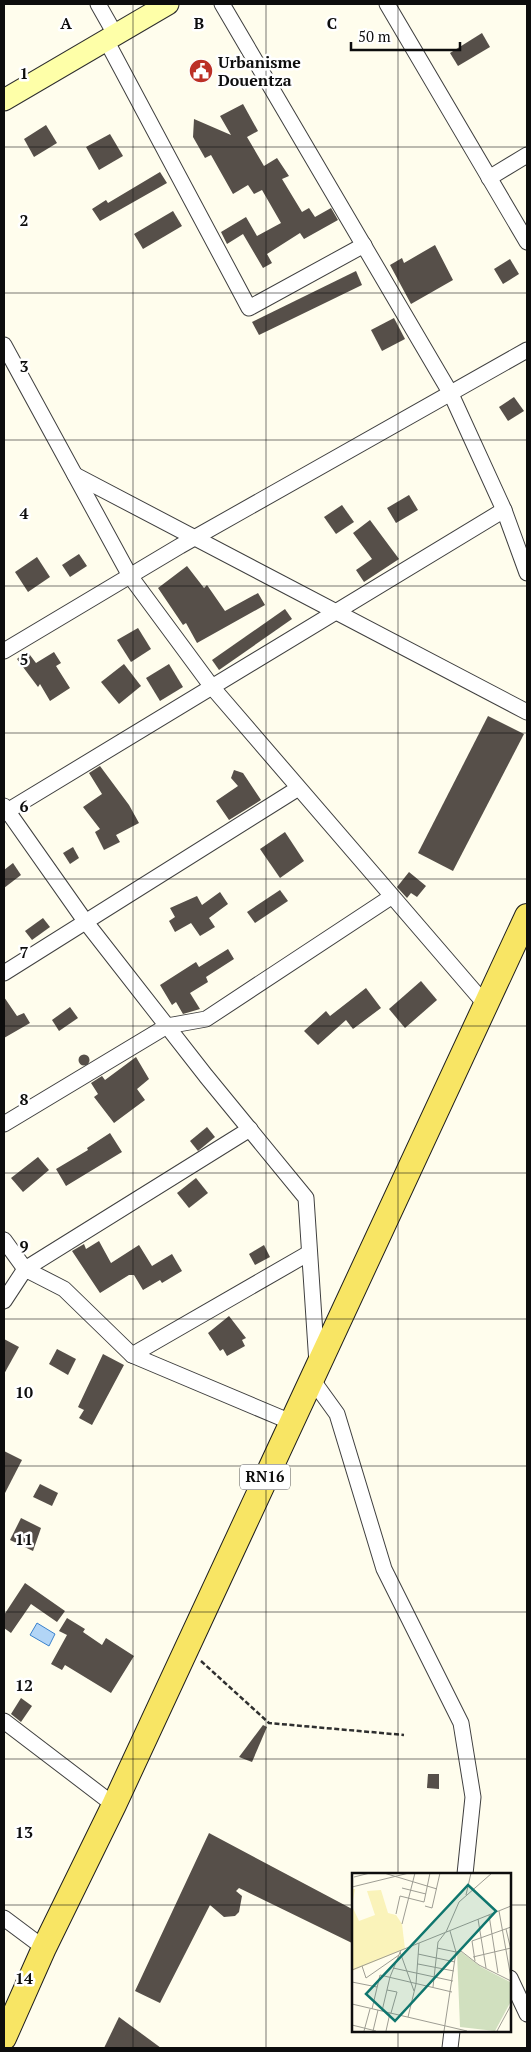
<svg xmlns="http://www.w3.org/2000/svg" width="531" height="2052" viewBox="0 0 531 2052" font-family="'PT Serif',serif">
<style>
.water{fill:#b2d5f6;stroke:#3981cd}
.building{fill:#564f49}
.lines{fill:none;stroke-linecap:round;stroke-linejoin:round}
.street-casing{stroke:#404040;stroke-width:17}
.secondary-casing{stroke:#2f2f2f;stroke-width:23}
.primary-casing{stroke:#1e1e1e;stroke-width:26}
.path{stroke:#2f2f2f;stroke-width:2.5;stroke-dasharray:5 2.5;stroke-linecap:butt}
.street{stroke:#fff;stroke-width:15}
.secondary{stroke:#feffa8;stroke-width:21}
.primary{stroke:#f8e564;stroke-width:24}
.grid{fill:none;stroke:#0d0d0d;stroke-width:1;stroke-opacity:0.55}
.labels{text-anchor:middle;stroke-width:5;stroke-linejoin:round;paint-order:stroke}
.shield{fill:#fff;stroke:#565656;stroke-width:1}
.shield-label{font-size:15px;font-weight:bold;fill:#0d0d0d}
.poi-label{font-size:16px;font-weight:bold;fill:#0d0d0d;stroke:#fff;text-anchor:start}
.inset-road{fill:none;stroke:#9e9d93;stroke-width:1}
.view{fill:#0f766e;fill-opacity:0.15;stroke:#0f766e;stroke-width:2.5}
.inset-edge{fill:none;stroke:#0d0d0d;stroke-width:2.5}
.grid-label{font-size:16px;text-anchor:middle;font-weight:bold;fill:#0d0d0d;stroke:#fff;stroke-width:5;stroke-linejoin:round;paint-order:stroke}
</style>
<rect width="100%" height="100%" fill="#fffded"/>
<path class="water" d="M37,1623l18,11 -6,12 -19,-11z"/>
<g class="building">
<path d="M482,33l8,14 -32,19 -8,-13z"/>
<path d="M243,104l15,27 -11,6 17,29 13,-8 12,18 -7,3 20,33 7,-4 6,9 16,-9 7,12 -34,19 -4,-6 -33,21 5,9 -9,5 -20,-34 -16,10 -6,-12 25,-15 11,19 24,-13 -19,-33 -8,4 -6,-9 -15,9 -22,-39 -6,3 -12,-21 1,-18 37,16 -11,-19z"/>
<path d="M46,125l11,18 -23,14 -10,-18z"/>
<path d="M110,134l13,22 -24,14 -13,-23z"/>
<path d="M160,172l7,11 -67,38 -8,-12 14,-9 2,3z"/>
<path d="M173,211l9,15 -39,23 -9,-15z"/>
<path d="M435,245l18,35 -42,24 -21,-39 12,-7 2,5z"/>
<path d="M510,259l9,15 -16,10 -9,-15z"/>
<path d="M356,271l6,14 -103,50 -7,-13z"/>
<path d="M394,318l11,21 -23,12 -11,-21z"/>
<path d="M514,397l10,14 -16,10 -9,-14z"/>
<path d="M409,495l9,15 -22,13 -9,-15z"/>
<path d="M342,505l12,17 -18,12 -12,-17z"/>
<path d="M370,520l29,39 -35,23 -8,-12 16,-11 -19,-26z"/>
<path d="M79,554l8,12 -17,11 -8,-12z"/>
<path d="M37,557l13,20 -22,15 -13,-20z"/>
<path d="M187,566l17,22 3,-3 18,26 33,-18 7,12 -68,38 -11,-20 -3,2 -25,-37z"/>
<path d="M285,609l7,10 -73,51 -7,-10z"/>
<path d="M138,628l13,21 -20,13 -14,-22z"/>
<path d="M27,651l9,12 18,-11 7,11 -5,3 14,22 -20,13 -10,-17 -2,3 -21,-28z"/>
<path d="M124,664l17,22 -22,18 -18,-22z"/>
<path d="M169,664l14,23 -23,14 -14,-23z"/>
<path d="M488,716l36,18 -71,137 -35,-18z"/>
<path d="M100,766l29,39 10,18 -23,12 4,7 -16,8 -9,-18 5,-3 -17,-22 19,-13 -13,-21z"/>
<path d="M234,770l9,3 18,27 -32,20 -13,-19 22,-15 -7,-8z"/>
<path d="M285,832l19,29 -24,17 -20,-29z"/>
<path d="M73,847l6,11 -9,6 -7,-11z"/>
<path d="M13,863l8,12 -17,13v-18z"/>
<path d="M409,872l17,14 -9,11 -6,-4 -4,5 -10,-11z"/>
<path d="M280,890l8,11 -33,22 -8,-11z"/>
<path d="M220,892l8,12 -19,14 6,9 -15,9 -9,-13 -16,9 -6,-11 6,-4 -5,-9 27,-12 5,9z"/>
<path d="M43,918l7,9 -18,13 -7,-9z"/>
<path d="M228,949l6,10 -28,18 2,5 -18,11 10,16 -17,5 -7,-12 -4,3 -12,-20 36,-23 3,5z"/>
<path d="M421,981l16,19 -32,28 -16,-19z"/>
<path d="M366,988l15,20 -28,21 -7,-9 -28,25 -14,-14 22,-20 4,5z"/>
<path d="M4,997l13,19 7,-3 6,10 -26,15z"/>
<path d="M70,1007l8,11 -19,13 -7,-11z"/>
<circle cx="84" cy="1060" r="5.5"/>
<path d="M136,1057l13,22 -12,10 8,11 -31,23 -20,-26 4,-3 -7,-11 11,-7 3,4z"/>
<path d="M207,1127l8,10 -17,14 -8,-10z"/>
<path d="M110,1133l12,19 -56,34 -10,-17 32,-19 -1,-2z"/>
<path d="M38,1157l11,13 -26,22 -12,-14z"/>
<path d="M196,1178l12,15 -19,15 -12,-15z"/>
<path d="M99,1241l12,22 28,-18 13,21 20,-12 10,17 -20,12 -2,-3 -17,10 -9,-15h-5l-29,18 -28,-42 12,-7 2,5z"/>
<path d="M264,1245l6,12 -15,8 -6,-11z"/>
<path d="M229,1316l17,22 -4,2 3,6 -18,10 -4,-7 -3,2 -12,-18z"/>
<path d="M4,1339l15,8 -15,27z"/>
<path d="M57,1349l19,10 -8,16 -19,-11z"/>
<path d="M103,1354l21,11 -32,60 -13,-7 5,-8 -6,-3z"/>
<path d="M4,1451l18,9 -18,35z"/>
<path d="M40,1484l18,9 -6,13 -19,-9z"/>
<path d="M21,1518l20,10 -8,23 -23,-11z"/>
<path d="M25,1583l40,28 -8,11 -26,-18 -20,29 -7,-5v-13z"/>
<path d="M67,1618l18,11 -2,3 19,13 4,-7 28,18 -23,37 -46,-28 -3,5 -11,-6 16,-29 -8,-4z"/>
<path d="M21,1698l11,8 -11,16 -10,-8z"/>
<path d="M263,1725l4,2 -15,35 -13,-5z"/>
<path d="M428,1774h11v15l-12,-1z"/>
<path d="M209,1833l145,77v34l-115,-56 -3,3 6,5 -3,16 -4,4 -11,1 -14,-12 -50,98 -25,-12z"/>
<path d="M119,2017l42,31h-57z"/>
</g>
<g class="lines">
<g class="street-casing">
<g id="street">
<path d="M98,4l17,30"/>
<path d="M222,4l229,390 53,116 23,63"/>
<path d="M387,4l140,238"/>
<path d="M106,40l143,268 115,-63"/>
<path d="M489,178l38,-23"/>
<path d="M4,345l126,231 82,111 274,318"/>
<path d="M75,475l452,237"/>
<path d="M4,651l176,-105 347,-196"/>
<path d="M4,806l81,115 121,155 100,122 11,166"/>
<path d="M4,813l500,-303"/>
<path d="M4,973l293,-184"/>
<path d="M4,1124l163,-98 39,-7 185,-122"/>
<path d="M4,1240l21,29 225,-140"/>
<path d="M4,1301l21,-32 39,20 68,66 159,67"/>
<path d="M132,1355l177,-102"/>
<path d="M311,1378l26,36 47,155 77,154 12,74 -8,77"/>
<path d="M4,1721l110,84"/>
<path d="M4,1918l40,30"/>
<path d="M510,1978l17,36"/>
<path d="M450,2048l2,-17"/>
</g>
</g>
<g class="secondary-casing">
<path id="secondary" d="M4,100l164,-96"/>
</g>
<g class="primary-casing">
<path id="primary" d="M4,2038l40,-90 70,-143 413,-889"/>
</g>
<path class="path" d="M201,1661l68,62 135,12"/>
<use href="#street" class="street"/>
<use href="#secondary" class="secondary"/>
<use href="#primary" class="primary"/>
</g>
<path class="grid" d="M133,4v2044M266,4v2044M398,4v1870M4,147h523M4,293h523M4,440h523M4,586h523M4,733h523M4,879h523M4,1026h523M4,1173h523M4,1319h523M4,1466h523M4,1612h523M4,1759h523M4,1905h350M510,1905h17M398,2031v17"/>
<defs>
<g id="civic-disc" transform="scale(1.25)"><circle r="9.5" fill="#bc3025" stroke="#fff"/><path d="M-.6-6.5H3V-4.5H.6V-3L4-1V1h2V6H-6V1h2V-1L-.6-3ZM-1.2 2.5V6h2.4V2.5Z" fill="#fff"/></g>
</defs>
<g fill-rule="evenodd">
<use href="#civic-disc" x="201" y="71"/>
</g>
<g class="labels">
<rect class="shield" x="240" y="1464.5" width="50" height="25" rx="4"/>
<g class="shield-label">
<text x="265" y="1482">RN16</text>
</g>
<g class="poi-label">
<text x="218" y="68">Urbanisme<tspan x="218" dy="18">Douentza</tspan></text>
</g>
</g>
<g transform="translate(352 1873)">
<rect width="159" height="159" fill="#fffded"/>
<path d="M0,16h3l-3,17 7,15 16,-6 -8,-24 14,-1 7,23 8,2 6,9 3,25 -53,22z" fill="#faf3ba"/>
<path d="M108,78l21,16 29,15 1,19 -16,30 -35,-4 -3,-74z" fill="#d1e0bf"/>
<path class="inset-road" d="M32,0l53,16M2,4l16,-4M0,14l57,-14M50,15l24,6M114,22l5,-22M73,33l7,2 8,-35M147,38l12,67M44,41l4,-18 24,6 6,-29M137,42l9,58M126,46l8,49M50,51l13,-51M154,56l5,21M98,58l6,21 5,-1 18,14 32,16M94,59l13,-30 33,-29M85,75l19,4 -12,79M48,79l14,39M66,81l37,8M121,84l38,-9M123,88l-3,-20 39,-14M66,91l36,7M10,93l4,12 33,-23M41,95l60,13M0,97l159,-64M0,109l25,5M81,114l5,-45 7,-9M35,117l10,2 -6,21M0,131l115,27M20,136l8,-34 72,17M30,138l8,-34 11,-27M56,144l8,-33 3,-41M0,152l24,6M12,158l6,-22M21,158l5,-21M34,158l4,-18M145,158l14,-26"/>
<path class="view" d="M116,12l28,26 -101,110 -29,-27z"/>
<rect width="159" height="159" class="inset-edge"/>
</g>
<g class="grid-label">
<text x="66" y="29">A</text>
<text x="199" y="29">B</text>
<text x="332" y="29">C</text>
<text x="24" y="79">1</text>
<text x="24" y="226">2</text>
<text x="24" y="372">3</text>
<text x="24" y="519">4</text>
<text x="24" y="665">5</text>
<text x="24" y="812">6</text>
<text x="24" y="958">7</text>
<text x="24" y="1105">8</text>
<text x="24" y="1252">9</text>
<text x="24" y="1398">10</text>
<text x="24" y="1545">11</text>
<text x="24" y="1691">12</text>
<text x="24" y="1838">13</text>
<text x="24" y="1984">14</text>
</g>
<rect width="531" height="2052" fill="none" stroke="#0d0d0d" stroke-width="10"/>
<path d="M351 42v8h109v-8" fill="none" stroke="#0d0d0d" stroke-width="2.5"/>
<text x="358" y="42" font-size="15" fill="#0d0d0d" stroke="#ffffff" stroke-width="4" paint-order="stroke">50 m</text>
</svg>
